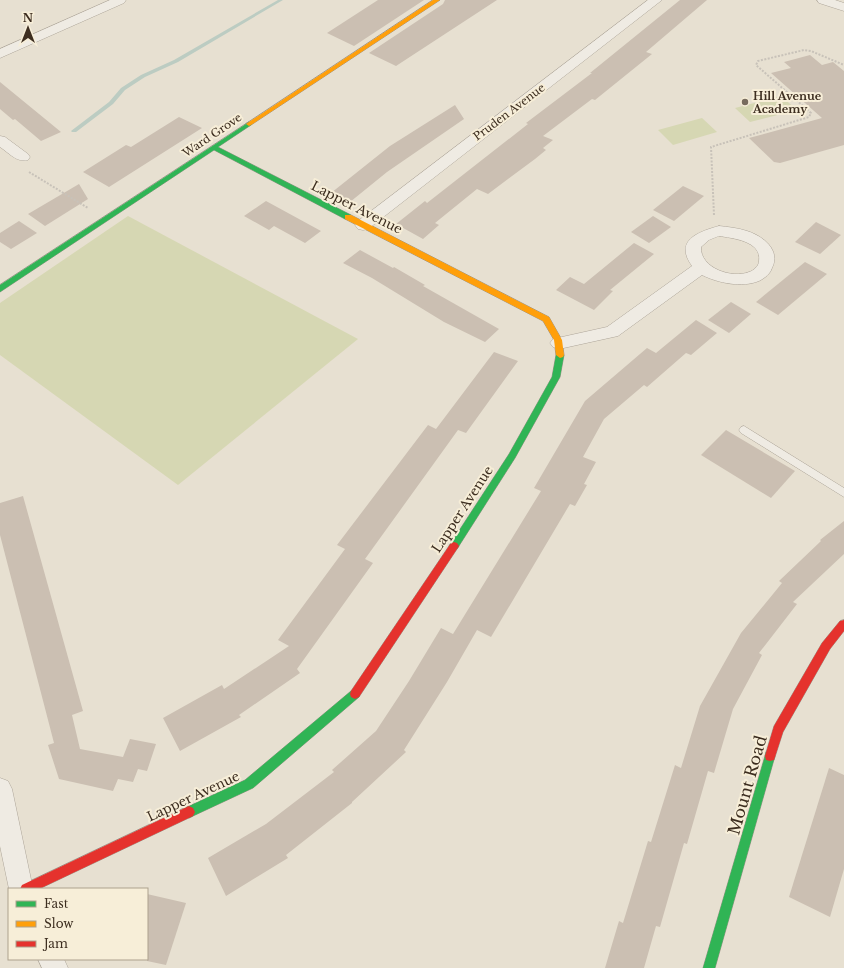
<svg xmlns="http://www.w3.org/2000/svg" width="844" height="968" viewBox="0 0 844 968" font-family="'Libre Baskerville',serif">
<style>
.green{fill:#d6d7b3}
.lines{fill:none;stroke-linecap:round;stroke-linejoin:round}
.stream{fill:#bcccc2;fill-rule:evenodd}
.building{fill:#cbbfb2}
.lane-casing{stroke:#ada599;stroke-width:1}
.street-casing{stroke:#ada599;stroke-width:1}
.fast-casing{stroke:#9c958a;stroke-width:1}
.slow-casing{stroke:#9c958a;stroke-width:1}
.jam-casing{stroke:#9c958a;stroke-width:1}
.path{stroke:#c8c2b9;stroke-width:2;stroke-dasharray:2 1.5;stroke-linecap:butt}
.lane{fill:#efebe3;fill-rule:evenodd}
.street{fill:#efebe3;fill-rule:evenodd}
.fast{fill:#30b455;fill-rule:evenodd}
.slow{fill:#ff9f0a;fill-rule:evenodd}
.jam{fill:#e5322d;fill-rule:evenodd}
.poi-dot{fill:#786c5e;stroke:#f7eed8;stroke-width:1.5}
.labels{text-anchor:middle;stroke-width:4;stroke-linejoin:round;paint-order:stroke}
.far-poi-label{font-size:11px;font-weight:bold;fill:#3d2e20;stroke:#f7eed8;text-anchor:start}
.far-street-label{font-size:11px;fill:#3d2e20;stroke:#f7eed8}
.street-label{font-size:13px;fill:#3d2e20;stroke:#f7eed8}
.near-street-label{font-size:16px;fill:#3d2e20;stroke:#f7eed8}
</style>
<rect width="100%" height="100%" fill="#e7e0d1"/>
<g class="green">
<path d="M781,96l16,14 -47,12 -15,-14z"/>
<path d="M702,118l15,14 -44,13 -15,-15z"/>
<path d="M128,216l230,123 -180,146 -178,-130v-52z"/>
</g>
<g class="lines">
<path class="stream" d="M278,0h5l-105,62 -33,15 -20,13 -12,14 -37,28h-4l-1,-1 38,-29 12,-14 20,-13 33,-15z"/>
</g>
<g class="building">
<path d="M378,0h46l-70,46 -27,-13z"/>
<path d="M445,0h52l-101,66 -27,-13 74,-49z"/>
<path d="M680,0h27l-61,52 6,2 -57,46 -3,-1 -49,37 10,4 -10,8 3,2 -11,9 -47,35 -11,-5 -42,34 4,2 -16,14 -27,-15 29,-23 2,2 101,-79 -2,-1 66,-50h-2z"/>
<path d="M810,55l12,10 11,-3 11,9v74l-64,18 -6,-1 -25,-24 73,-20 -51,-45 20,-5 -7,-6z"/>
<path d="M0,82l61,50 -20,9 -26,-22 -2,1 -13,-11z"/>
<path d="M455,105l9,14 -77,53 -37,30 -19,-9 59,-47z"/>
<path d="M179,117l23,11 -93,59 -26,-15 43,-27 5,2z"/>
<path d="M79,184l9,15 -43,27 -17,-12z"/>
<path d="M683,186l21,10 -30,25 -21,-11z"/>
<path d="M266,201l55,30 -16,12 -31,-17 -5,4 -25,-14z"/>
<path d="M653,216l18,11 -22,16 -18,-11z"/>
<path d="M19,221l18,12 -26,16 -11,-7v-9z"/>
<path d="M816,222l25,13 -21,19 -25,-12z"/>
<path d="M634,243l20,11 -44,36 3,1 -19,19 -38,-20 14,-13 14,7z"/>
<path d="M360,250l33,18 1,-1 31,18 -2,1 76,43 -14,13 -41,-20 -72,-44 -29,-15z"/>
<path d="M805,262l22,12 -49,41 -22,-13z"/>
<path d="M731,302l20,12 -22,19 -21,-13z"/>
<path d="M696,320l21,13 -26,22 -5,-2 -39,34 -3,-2 -40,34 -21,38 13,5 -12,22 3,1 -12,21 -5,-2 -79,133 -14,-7 -30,52 -43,68 2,2 -54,50v1l-66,52 2,3 -62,38 -18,-38 58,-34 68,-52 -2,-2 44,-39 33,-50 32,-53 12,6 88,-143 -7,-3 51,-87 62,-53 9,5z"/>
<path d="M494,352l24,9 -52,72 -8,-3 -93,129 8,4 -76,106 3,4 -61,42 2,2 -61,34 -17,-33 59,-33 2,4 65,-43 -11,-6 67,-91 -8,-4 91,-120 8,4z"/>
<path d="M726,430l69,41 -24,27 -70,-43z"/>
<path d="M23,496l60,215 -11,4 8,34 43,8 7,-18 26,5 -9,27 -9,-2 -5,13 -15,-3 -5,12 -54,-12 -11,-34 6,-2 -54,-208v-32z"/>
<path d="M844,521v33l-51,48 4,2 -38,49 3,2 -29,54 -19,64 -6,-2 -21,73 -3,-1 -24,84 -4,-1 -12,42h-39l14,-47 4,2 25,-82 3,1 24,-77 6,3 19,-62 41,-73 41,-50 -3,-2 42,-40 -1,-1z"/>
<path d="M829,768l15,7v94l-14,48 -41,-20z"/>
<path d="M147,894l39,9 -20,62 -19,-4z"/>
</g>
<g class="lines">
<g class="lane-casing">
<path id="lane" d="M744,426l100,62v9l-103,-64 -2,-3 2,-3z"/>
</g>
<g class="street-casing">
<g id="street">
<path d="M110,0h16l-2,3 -124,55v-9z"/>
<path d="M648,0h14l-294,229 -5,1 -5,-1 -3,-4 3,-4z"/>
<path d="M817,0h18l9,3v8l-25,-8z"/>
<path d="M0,136l5,1 23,17 2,3 -2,3c-11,3 -19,-7 -28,-13z"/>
<path d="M719,226c9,1 19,2 28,5 16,5 34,19 25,37 -2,6 -7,10 -13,13 -17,7 -41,2 -57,-6l-84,61 -59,13 -6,-2 -3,-4 3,-4 54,-12 85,-61c-18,-25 5,-34 27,-40zM719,236c13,2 43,5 40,25 0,5 -6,10 -10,11 -17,7 -49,-4 -48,-25l8,-7z"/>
<path d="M0,778l8,3 4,8 21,100h-24l-9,-43z"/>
<path d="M38,959h26l4,9h-26z"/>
</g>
</g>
<g class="fast-casing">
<g id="fast">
<path d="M249,122l3,2 -1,1 -33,22 133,68v4h-6l-131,-69 -214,142v-7z"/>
<path d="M560,352l4,3 -4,22 -45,81 -58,91 -3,1 -3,-1 -2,-3 2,-3 58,-89 43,-77 4,-22z"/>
<path d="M355,689l4,2 1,3 -1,3 -106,91 -60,28 -4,2 -4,-2 -2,-4 2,-4 60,-28 106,-89z"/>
<path d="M770,751l4,1 1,4 -60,212h-12l62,-212 1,-4z"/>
</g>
</g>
<g class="slow-casing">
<g id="slow">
<path d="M433,0h7l-189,125 -2,1 -3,-2z"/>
<path d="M345,215h6l198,102 13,23 2,15 -1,2 -3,1 -4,-3 -2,-15 -11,-19 -198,-102z"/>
</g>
</g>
<g class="jam-casing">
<g id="jam">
<path d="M454,542l3,1 2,3 -2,3 -98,148 -4,2 -4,-2 -1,-3 1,-3 100,-148z"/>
<path d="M844,620v11l-14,18 -47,83 -9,28 -4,1 -4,-1 -1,-4 9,-30 48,-83 18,-22z"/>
<path d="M189,806l4,2 2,4 -2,4 -154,73h-19l2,-4z"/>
</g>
</g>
<g class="path">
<path d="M29,172l59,36"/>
<path d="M714,215l-3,-68 98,-30 2,-4 -55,-48 2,-4 46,-11 7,1 33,14"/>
</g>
<use href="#lane" class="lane"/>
<use href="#street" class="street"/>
<use href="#fast" class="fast"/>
<use href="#slow" class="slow"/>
<use href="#jam" class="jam"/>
</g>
<circle class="poi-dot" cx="745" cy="102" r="4"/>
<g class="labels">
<g class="far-poi-label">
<text x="753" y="100">Hill Avenue<tspan x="753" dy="13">Academy</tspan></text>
</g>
<g class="far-street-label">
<text transform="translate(509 112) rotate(-37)" y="4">Pruden Avenue</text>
<text transform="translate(212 135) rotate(-34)" y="4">Ward Grove</text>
</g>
<g class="street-label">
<text transform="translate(357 207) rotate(27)" y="5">Lapper Avenue</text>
<text transform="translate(462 509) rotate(-57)" y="5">Lapper Avenue</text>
<text transform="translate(193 796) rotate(-25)" y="5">Lapper Avenue</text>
</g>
<g class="near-street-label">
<text transform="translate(747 785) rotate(-74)" y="6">Mount Road</text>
</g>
</g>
<rect x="8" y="888" width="140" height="72" fill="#f7eed8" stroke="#ada18e"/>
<rect x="16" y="901" width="20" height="6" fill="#30b455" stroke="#ada18e"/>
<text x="44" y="908" font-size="12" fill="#3d2e20">Fast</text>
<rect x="16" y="921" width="20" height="6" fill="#ff9f0a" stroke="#ada18e"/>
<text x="44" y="928" font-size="12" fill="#3d2e20">Slow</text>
<rect x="16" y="941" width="20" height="6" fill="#e5322d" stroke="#ada18e"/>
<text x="44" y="948" font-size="12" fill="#3d2e20">Jam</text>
<g transform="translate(28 28)" stroke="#f7eed8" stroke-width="3" paint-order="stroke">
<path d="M0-3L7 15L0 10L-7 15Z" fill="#3d2e20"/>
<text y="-6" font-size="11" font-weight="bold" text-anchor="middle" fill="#3d2e20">N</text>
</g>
</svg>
